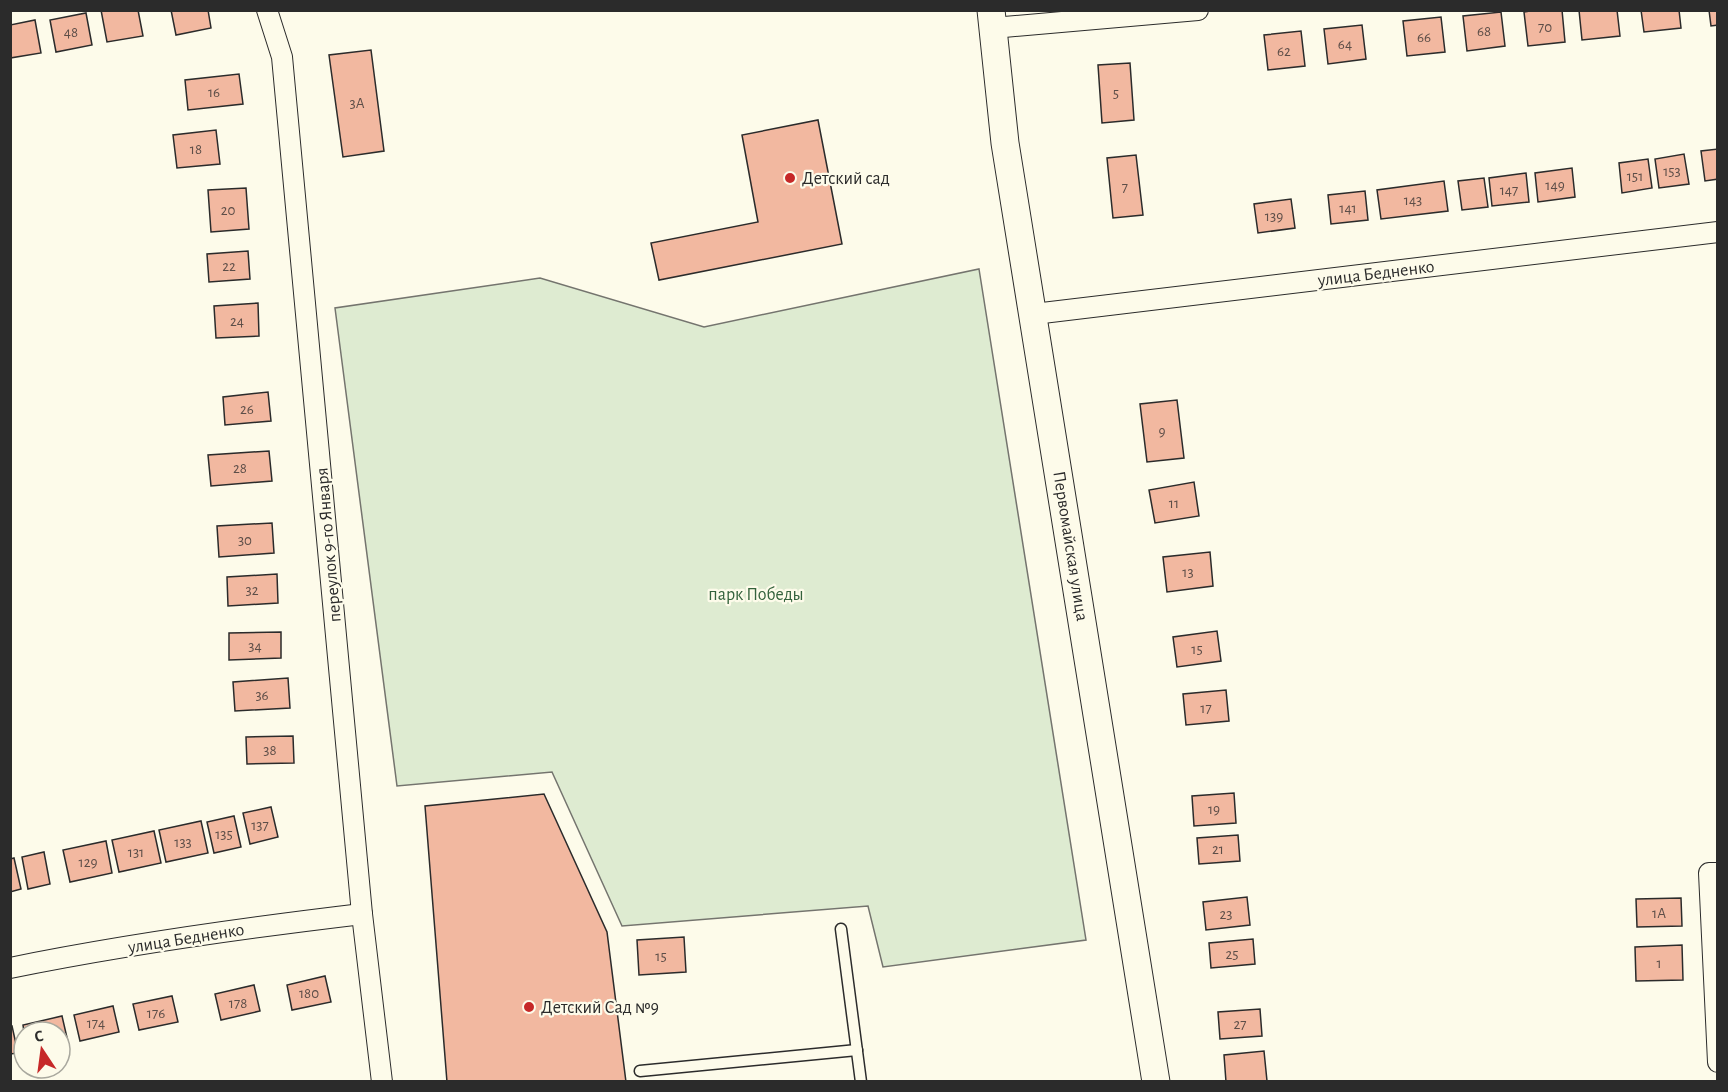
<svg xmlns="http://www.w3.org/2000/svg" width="1728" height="1092" viewBox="0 0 1728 1092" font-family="'Alegreya Sans',sans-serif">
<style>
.green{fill:#deebd1;stroke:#74746e;stroke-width:1.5}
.building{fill:#f2b8a0;stroke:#2b2b2b;stroke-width:1.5}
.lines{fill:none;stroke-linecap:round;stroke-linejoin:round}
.service-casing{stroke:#2b2b2b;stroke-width:13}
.minor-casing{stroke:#2b2b2b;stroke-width:22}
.secondary-casing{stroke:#2b2b2b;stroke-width:29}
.service{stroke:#fdfbea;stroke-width:10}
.minor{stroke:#fdfbea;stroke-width:20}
.secondary{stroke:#fdfbea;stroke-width:27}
.poi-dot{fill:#c62828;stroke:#fdfbea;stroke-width:2}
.labels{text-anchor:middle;stroke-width:4.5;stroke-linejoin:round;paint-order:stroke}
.number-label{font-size:15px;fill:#5d4e48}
.poi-label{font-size:18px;fill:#2b2b2b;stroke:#fdfbea;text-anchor:start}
.street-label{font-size:18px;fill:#2b2b2b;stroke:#fdfbea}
.park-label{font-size:18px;fill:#34623c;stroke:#fdfbea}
</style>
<rect width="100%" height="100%" fill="#fdfbea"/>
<path class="green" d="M979,269l107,671 -203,27 -15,-61 -246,20 -70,-154 -155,14 -62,-478 205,-30 164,49z"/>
<g class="building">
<path d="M101,10h37l5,26 -36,6z"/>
<path d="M171,10h37l3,18 -35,7z"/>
<path d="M1536,10h26l3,32 -37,4 -4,-34z"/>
<path d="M1579,10h38l3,26 -38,4z"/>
<path d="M1641,10h38l2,18 -37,4z"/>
<path d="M1709,10h9v15l-7,1z"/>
<path d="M1501,12l4,34 -38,5 -4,-35z"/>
<path d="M86,13l6,32 -36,7 -6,-32z"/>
<path d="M1441,17l4,35 -38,4 -4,-35z"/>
<path d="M35,20l6,33 -31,5v-33z"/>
<path d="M1362,25l4,34 -38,5 -4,-35z"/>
<path d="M1301,31l4,35 -37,4 -4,-35z"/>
<path d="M371,50l13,101 -41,6 -14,-102z"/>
<path d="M1130,63l4,57 -32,3 -4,-58z"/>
<path d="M239,74l4,30 -55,6 -3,-30z"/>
<path d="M818,120l24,124 -183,36 -8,-37 107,-21 -16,-87z"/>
<path d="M216,130l4,34 -43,4 -4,-33z"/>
<path d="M1718,149v30l-13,2 -4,-30z"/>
<path d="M1684,154l5,30 -30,4 -4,-29z"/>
<path d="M1136,155l7,60 -30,3 -6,-60z"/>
<path d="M1648,159l4,29 -30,5 -3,-30z"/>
<path d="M1572,168l3,29 -37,5 -3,-29z"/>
<path d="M1526,173l3,29 -37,4 -3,-28z"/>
<path d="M1484,178l4,29 -26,3 -4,-29z"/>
<path d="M1444,181l4,30 -67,8 -4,-29z"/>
<path d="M246,188l3,41 -38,3 -3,-42z"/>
<path d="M1365,191l3,29 -37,4 -3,-29z"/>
<path d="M1291,199l4,29 -37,5 -4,-29z"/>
<path d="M248,251l2,28 -41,3 -2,-28z"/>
<path d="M258,303l1,33 -43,2 -2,-32z"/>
<path d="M268,392l3,29 -46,4 -2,-28z"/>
<path d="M1177,400l7,58 -37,4 -7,-58z"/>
<path d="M269,451l3,30 -61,5 -3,-31z"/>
<path d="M1194,482l5,34 -44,7 -6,-33z"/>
<path d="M272,523l2,30 -55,4 -2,-31z"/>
<path d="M1210,552l3,34 -46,6 -4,-35z"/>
<path d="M277,574l1,29 -50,3 -1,-29z"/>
<path d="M1217,631l4,30 -44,6 -4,-30z"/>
<path d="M281,632v26l-52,2v-27z"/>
<path d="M288,678l2,30 -55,3 -2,-29z"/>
<path d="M1226,690l3,31 -43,4 -3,-31z"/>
<path d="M293,736l1,27 -47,1 -1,-27z"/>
<path d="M1234,793l2,30 -42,3 -2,-30z"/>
<path d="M544,794l63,138 19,150h-179l-22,-276z"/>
<path d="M271,807l7,30 -28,7 -7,-31z"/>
<path d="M234,816l7,31 -27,6 -7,-31z"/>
<path d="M201,821l7,32 -42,9 -7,-32z"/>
<path d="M154,831l7,32 -42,9 -7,-32z"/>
<path d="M1238,835l2,26 -41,3 -2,-26z"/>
<path d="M106,841l6,32 -42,9 -7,-32z"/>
<path d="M44,852l6,32 -22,5 -6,-32z"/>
<path d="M14,858l7,31 -11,3v-33z"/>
<path d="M1247,897l3,28 -44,5 -3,-28z"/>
<path d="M1681,898l1,28 -45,1 -1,-28z"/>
<path d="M684,937l2,35 -47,3 -2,-35z"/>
<path d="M1253,939l2,25 -44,4 -2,-25z"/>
<path d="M1682,945l1,35 -47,1 -1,-34z"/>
<path d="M325,976l6,26 -39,8 -5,-25z"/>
<path d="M254,985l6,26 -39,9 -6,-26z"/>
<path d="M172,996l6,26 -39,8 -6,-26z"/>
<path d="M113,1006l6,26 -39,9 -6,-26z"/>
<path d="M1260,1009l2,27 -42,3 -2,-27z"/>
<path d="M62,1016l6,26 -8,2v-12h-36l-1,-7z"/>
<path d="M12,1026l6,27 -8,1v-27z"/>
<path d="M1264,1051l3,30 -41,1 -2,-27z"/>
</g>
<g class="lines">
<g class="service-casing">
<g id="service">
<path d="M841,929l20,153"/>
<path d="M640,1071l217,-21"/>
</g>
</g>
<g class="minor-casing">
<g id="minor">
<path d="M267,10l15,47 80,857 20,168"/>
<path d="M993,28l205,-18"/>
<path d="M1034,314l684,-82"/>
<path d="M1718,873h-9l9,189"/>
<path d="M10,968c117,-24 234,-40 352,-54"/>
</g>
</g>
<g class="secondary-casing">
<path id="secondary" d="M991,10l14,133 151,939"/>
</g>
<use href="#service" class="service"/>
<use href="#minor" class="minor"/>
<use href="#secondary" class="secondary"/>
</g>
<g class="poi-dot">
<circle cx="790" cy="178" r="6"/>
<circle cx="529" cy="1007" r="6"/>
</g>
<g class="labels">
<g class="number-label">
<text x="1545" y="32">70</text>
<text x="1484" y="36">68</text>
<text x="71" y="37">48</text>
<text x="1424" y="42">66</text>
<text x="1345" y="49">64</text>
<text x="1284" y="56">62</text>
<text x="214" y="97">16</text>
<text x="1116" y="98">5</text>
<text x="357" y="108">3А</text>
<text x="196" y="154">18</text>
<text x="1672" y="176">153</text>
<text x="1635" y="181">151</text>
<text x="1555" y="190">149</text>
<text x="1125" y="192">7</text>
<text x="1509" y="195">147</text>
<text x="1413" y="205">143</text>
<text x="1348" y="213">141</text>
<text x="228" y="215">20</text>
<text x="1274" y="221">139</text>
<text x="229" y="271">22</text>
<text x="237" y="326">24</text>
<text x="247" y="414">26</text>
<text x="1162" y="436">9</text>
<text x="240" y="473">28</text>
<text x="1174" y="508">11</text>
<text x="245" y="545">30</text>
<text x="1188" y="577">13</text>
<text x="252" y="595">32</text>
<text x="255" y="651">34</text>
<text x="1197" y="654">15</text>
<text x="262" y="700">36</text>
<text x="1206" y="713">17</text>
<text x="270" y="755">38</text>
<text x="1214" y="814">19</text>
<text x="260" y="830">137</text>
<text x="224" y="839">135</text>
<text x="183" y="847">133</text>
<text x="1218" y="854">21</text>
<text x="136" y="857">131</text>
<text x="88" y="867">129</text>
<text x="1659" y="918">1А</text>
<text x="1226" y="919">23</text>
<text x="1232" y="959">25</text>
<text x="661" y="961">15</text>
<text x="1659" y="968">1</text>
<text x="309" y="998">180</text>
<text x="238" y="1008">178</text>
<text x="156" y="1018">176</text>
<text x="96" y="1028">174</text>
<text x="1240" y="1029">27</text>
</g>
<g class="poi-label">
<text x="802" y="184">Детский сад</text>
<text x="541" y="1013">Детский Сад №9</text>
</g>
<g class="street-label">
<text transform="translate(1376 273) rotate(-7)" y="6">улица Бедненко</text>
<text transform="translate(328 545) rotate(-95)" y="6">переулок 9-го Января</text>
<text transform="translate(1071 546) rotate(81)" y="6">Первомайская улица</text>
<text transform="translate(186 938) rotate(-9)" y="6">улица Бедненко</text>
</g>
<g class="park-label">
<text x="756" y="600">парк Победы</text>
</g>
</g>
<rect width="1728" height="1092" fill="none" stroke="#2b2b2b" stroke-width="24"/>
<g transform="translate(42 1050) rotate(347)"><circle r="28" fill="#fdfbea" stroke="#a9a89e" stroke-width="1.5"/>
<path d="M0-4.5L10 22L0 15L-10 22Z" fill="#c62828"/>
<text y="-9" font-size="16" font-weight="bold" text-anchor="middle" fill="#2b2b2b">С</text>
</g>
</svg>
